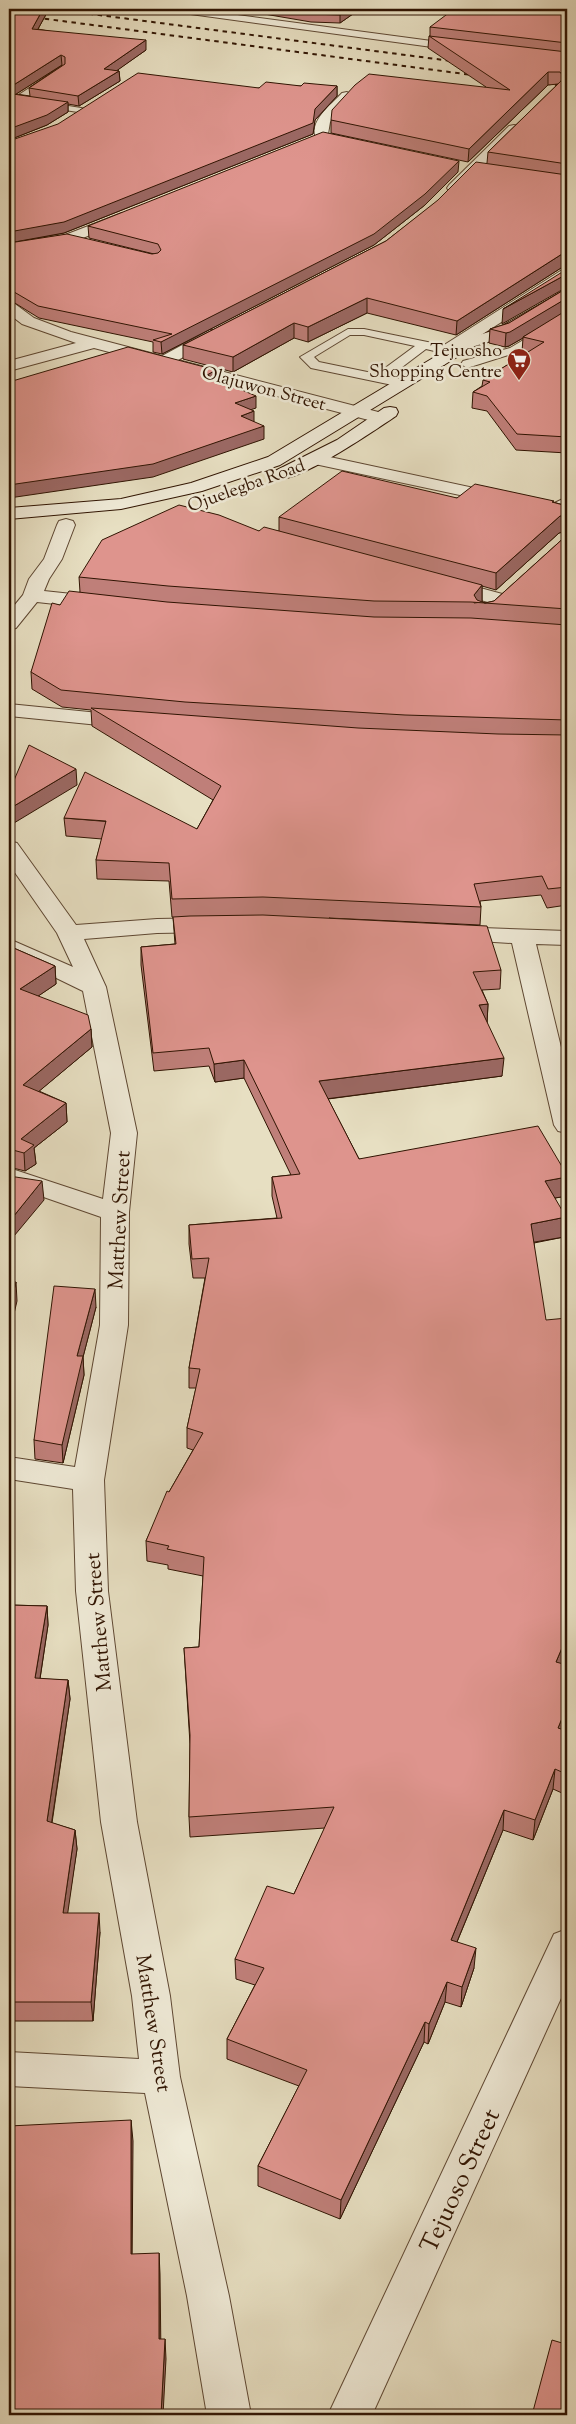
<svg xmlns="http://www.w3.org/2000/svg" width="576" height="2424" viewBox="0 0 576 2424" font-family="'Sorts Mill Goudy',serif">
<style>
.lines{fill:none;stroke-linecap:round;stroke-linejoin:round}
.lane-casing{stroke:#5e4732;stroke-width:2}
.street-casing{stroke:#5e4732;stroke-width:2}
.secondary-casing{stroke:#301402;stroke-width:2}
.lane{fill:#efead7;fill-rule:evenodd}
.street{fill:#efead7;fill-rule:evenodd}
.secondary{fill:#efead7;fill-rule:evenodd}
.rail{stroke:#301402;stroke-width:2;stroke-dasharray:4.5 4.5;stroke-linecap:butt}
.wall{fill:#bf7f79;stroke:#301402;fill-rule:evenodd}
.shaded-wall{fill:#9b6863;stroke:#301402}
.building{fill:#de948d;stroke:#301402}
.labels{text-anchor:middle;stroke-width:5;stroke-linejoin:round;paint-order:stroke}
.far-poi-label{font-size:18px;fill:#301402;stroke:#efead7;text-anchor:end}
.far-street-label{font-size:18px;fill:#301402;stroke:#efead7}
.street-label{font-size:21px;fill:#301402;stroke:#efead7}
.near-street-label{font-size:25px;fill:#301402;stroke:#efead7}
</style>
<rect width="100%" height="100%" fill="#e7dfc2"/>
<filter id="stains"><feTurbulence type="fractalNoise" baseFrequency=".004" numOctaves="4"/><feColorMatrix values="0 0 0 0 .2 0 0 0 0 .09 0 0 0 0 .02 0 0 0 .5 -.17"/></filter>
<radialGradient id="worn" r=".72"><stop offset=".6" stop-color="#630" stop-opacity="0"/><stop offset="1" stop-color="#630" stop-opacity=".3"/></radialGradient>
<g class="lines">
<g class="lane-casing">
<g id="lane">
<path d="M172,9h21l261,35 4,3 -4,3 -278,-38z"/>
<path d="M52,73l5,3 -2,2 -30,21 56,9 3,1v4l-70,-11v-4z"/>
<path d="M567,314v8l-49,30 -51,16 -6,-4 2,-3 47,-13z"/>
<path d="M348,329h16l83,17 6,4 -6,4 -21,-5 -37,28 17,3 2,3 -6,4 -91,-19 -11,-11zM350,335h14l51,11 -38,28 -58,-12 -5,-5z"/>
<path d="M567,497v9l-18,7 -7,-4z"/>
</g>
</g>
<g class="street-casing">
<g id="street">
<path d="M347,92l6,4 -23,26 -3,18h-10c-10,-18 14,-35 25,-47z"/>
<path d="M514,125l5,1 2,3 -2,3 -60,59h-10l-2,-3 2,-3 60,-59z"/>
<path d="M122,213l7,4 -2,3 -54,22 -64,11v-8l56,-10z"/>
<path d="M567,269v11l-114,73 -9,12h-12l-2,-3 11,-15 121,-77z"/>
<path d="M9,302l6,2 19,14 37,14 91,24 48,-26h12l2,3 -2,3 -44,24 208,54 3,4 -3,4 -6,1 -286,-75 -85,23v-10l67,-18 -54,-19 -13,-10z"/>
<path d="M316,454l251,54v10l-257,-55 -3,-4 3,-4z"/>
<path d="M66,519l7,2 2,4 -13,34 -13,20 -5,12 56,6 7,2 3,4 -3,4 -7,2 -63,-7 -21,26 -7,2v-18l14,-17 6,-16 15,-20 13,-34 2,-4z"/>
<path d="M447,579l59,16 3,4 -3,4 -7,2 -59,-16 -3,-4 3,-4z"/>
<path d="M9,704l120,12 7,2 4,4 -4,4 -7,2 -120,-12z"/>
<path d="M9,841l8,2 59,82 81,-6 54,-1 8,2 4,5 -4,5 -8,2 -54,1 -73,6 22,48 31,146 -8,79 -1,113 -24,155 4,111 29,231 33,174 10,81 49,219 22,119h-44l-20,-119 -42,-203 -136,-7v-34l130,7 -7,-63 -31,-174 -25,-231 -3,-102 -64,-10v-22l66,10 25,-142 1,-108 -92,-32v-17l94,31 8,-66 -28,-142 -74,-36v-16l64,28 -16,-34 -48,-69z"/>
<path d="M454,927l113,4v14l-31,-1 31,128v61l-9,-2 -4,-6 -42,-182 -66,-4 -4,-5 4,-5z"/>
<path d="M567,1929v56l-195,430h-44l226,-481z"/>
</g>
</g>
<g class="secondary-casing">
<g id="secondary">
<path d="M567,289v11l-60,36 -32,10 -195,119 -78,26 -81,18 -112,10v-11l112,-9 70,-16 77,-26 195,-117 32,-10z"/>
<path d="M390,407l6,1 2,4 -2,4c-21,14 -99,68 -121,63l-3,-4 3,-4 62,-31 47,-32z"/>
</g>
</g>
<use href="#lane" class="lane"/>
<use href="#street" class="street"/>
<use href="#secondary" class="secondary"/>
<g class="rail">
<path d="M53,9l406,53"/>
<path d="M9,14l471,62"/>
<path d="M537,83l30,3"/>
</g>
</g>
<g class="wall">
<path d="M9,9h40l-11,20 108,21 -29,20 2,1 1,10 -41,25 -11,-2v8l-21,13 -38,15zM62,65l-33,23 1,8 -14,-2z"/>
<path d="M235,9h125l-20,14 -29,-1z"/>
<path d="M567,10v258h-6l-105,67 -89,-22 -59,29 -14,-4 -61,34 -50,-13v-14l203,-104 101,-78 1,-11 70,-68 -10,1 -80,77 -137,-29v-13l155,-33 -58,-39 1,-12h1v-9l47,-14z"/>
<path d="M301,86h36v10l-22,24 -2,14 -249,99 -42,8 130,13h2l-65,-16 -1,-12 370,-54 -33,33 -51,40 -212,109 -9,-2v-10l-114,-24 -29,-18 -1,1v-160l250,-53z"/>
<path d="M567,288v165l-51,-3 -29,-39 -15,-3 1,-16 9,-6 1,-6 44,-27 -5,-1 1,-14 -14,8 -4,1 -16,-4 1,-14 19,-6z"/>
<path d="M457,498l96,4 14,4v25l-8,2 -63,57 -14,-4v16l3,1 9,-2 73,-66v370l-20,3 -6,-13 -61,6 1,6 -1,18 -151,-7 172,52 -1,19 -18,1 6,14 -1,19 15,53 -174,23 31,60 208,37 -12,2 9,39 -30,6 28,421 1,66 4,52 -5,11 -9,-4 -20,51 -30,-10 -46,112 17,26 -13,39 -16,-5 -17,42 -4,-2 -84,177 -82,-33v-20l41,-80 -72,-27v-20l28,-54 -19,-6 -1,-20 59,-65 31,-66 -135,9 -1,-20 1,-73 -6,-96 15,-1 4,-71 -35,-7v-4l-21,-4 -1,-20 23,-49 24,-42 -6,-2v-20l9,-40h-7v-20l16,-90h-12l-4,-34v-19l88,-7 -5,-22v-19l19,-2 -47,-97 -29,4 -6,-16 -55,5 -13,-106v-18l34,-3 -2,-27h-1l-3,-36 -72,-2 -1,-19 6,-21 -36,-3 -2,-18 133,11 16,-29 -121,-74 -1,-16 -29,-3 -30,-18 -1,-17 29,-67 20,-13 -1,-15 180,-46h20v-14z"/>
<path d="M9,946l46,20 1,18 -18,12 53,33 1,18 -53,44 27,12 1,19 -33,26 2,16 -11,7 -16,-4z"/>
<path d="M96,1307l-13,50 1,18 -21,88 -28,-4 -1,-19z"/>
<path d="M9,1605l38,1 1,19 -8,54 28,1 2,19 -18,124 23,7 2,19 -10,64 33,19 -7,89h-84z"/>
</g>
<g class="shaded-wall">
<path d="M43,9h6l-16,29 -1,-9z"/>
<path d="M348,9h12l-20,14v-8z"/>
<path d="M146,40v10l-41,29 -1,-10z"/>
<path d="M61,55l1,10 -49,31 -1,-10z"/>
<path d="M119,71l1,10 -41,25 -1,-10z"/>
<path d="M548,72v13l-80,77 1,-13z"/>
<path d="M337,86v10l-22,24 -2,14 -249,99 -55,10v-11l306,-123z"/>
<path d="M68,102v10l-21,13 -38,15v-11z"/>
<path d="M459,161l-1,11 -33,33 -51,40 -212,109 -1,-12z"/>
<path d="M562,254h5v14h-6l-105,67 1,-14z"/>
<path d="M567,274v13l-65,37 1,-15z"/>
<path d="M367,298v15l-59,29v-15z"/>
<path d="M567,298v14l-44,25v1l-14,8 -4,1 1,-14z"/>
<path d="M294,323v15l-61,34v-15z"/>
<path d="M216,370v12l-9,-7z"/>
<path d="M256,396v12l-21,7v-12z"/>
<path d="M254,411v13l-13,-8z"/>
<path d="M264,426v13l-111,38 -144,21v-13z"/>
<path d="M567,515v16l-8,2 -63,57v-17l64,-57z"/>
<path d="M482,585v17l-8,1v-8z"/>
<path d="M76,769l1,16 -68,41v-17z"/>
<path d="M55,966l1,18 -34,23 -2,-18z"/>
<path d="M488,1004l-1,19 -8,-18z"/>
<path d="M91,1029l1,18 -67,56 -2,-18z"/>
<path d="M504,1058l-2,18 -184,24 1,-19z"/>
<path d="M244,1060v18l-29,4 -1,-18z"/>
<path d="M66,1103l1,19 -33,26 2,16 -11,7 -1,-18 -3,-14z"/>
<path d="M567,1177v19l-24,4 2,-19z"/>
<path d="M42,1181l2,19 -35,42v-20z"/>
<path d="M566,1217l-2,20 -35,6 2,-19z"/>
<path d="M16,1282l1,19 -8,34v-25z"/>
<path d="M95,1289l1,18 -13,50 1,18 -21,88 -1,-18 15,-89z"/>
<path d="M47,1606l1,19 -11,73 -2,-20z"/>
<path d="M567,1636v16l-13,30 2,-20z"/>
<path d="M68,1680l2,19 -21,141 -2,-19z"/>
<path d="M567,1706v15l-11,27 2,-20z"/>
<path d="M567,1766v16l-5,11 2,-20z"/>
<path d="M555,1769l-2,20 -20,51 2,-20z"/>
<path d="M504,1810l-1,20 -54,131 2,-21z"/>
<path d="M75,1830l2,19 -12,83 -2,-19z"/>
<path d="M99,1913l1,19 -7,89 -2,-19z"/>
<path d="M476,1948l-2,20 -13,39 1,-20z"/>
<path d="M447,1982l-2,20 -17,42 1,-20z"/>
<path d="M425,2022l-1,20 -84,177 1,-19z"/>
<path d="M131,2120l2,21 -1,134 -1,-21z"/>
<path d="M159,2253l1,21 1,85 -2,-20z"/>
<path d="M165,2339l1,20 -3,56h-2z"/>
</g>
<g class="building">
<path d="M9,9h34l-11,20 114,11 -42,29 15,2 -41,25 -49,-8 36,-24v-7l-4,-2 -49,31 1,8 55,8 -21,13 -38,14z"/>
<path d="M283,9h65l-8,6 -29,-1z"/>
<path d="M454,9h23v4l6,-4h73l11,1v33l-137,-16z"/>
<path d="M429,36l138,16v112l-79,-12 73,-71 2,-5 -3,-4h-12l-79,77 -138,-29 1,-10 23,-25 14,-11 141,16z"/>
<path d="M138,73l121,15 7,-6 35,4 3,-3 33,3 -22,23 -2,14 -249,99 -55,10v-91l49,-17z"/>
<path d="M323,132l136,29 -34,33 -51,40 -213,108 -8,-2 19,-6 -134,-28 -29,-17v-46l58,-9 85,20 6,-1 3,-3 -3,-6 -70,-18z"/>
<path d="M476,162l91,13v79h-5l-105,67 -90,-23 -59,29 -14,-4 -61,34 -50,-12 203,-104 52,-41z"/>
<path d="M567,269v5l-64,35z"/>
<path d="M567,288v10l-57,34 -4,1 -16,-4 19,-6z"/>
<path d="M567,310v127l-50,-3 -30,-38 -14,-4 17,-10 -7,-2 61,-38 -21,-5z"/>
<path d="M128,347l88,23 -9,5 49,21 -21,7 19,8 -13,5 23,10 -111,38 -144,21v-103z"/>
<path d="M342,471l115,27 18,-14 79,17 -2,1 15,4v9l-7,1 -64,57 -217,-56z"/>
<path d="M179,505l40,10 40,16 5,-4 218,58 -8,10 3,5 8,3 9,-2 73,-66v74l-96,-7 -97,-1 -206,-15 -89,-9 23,-37z"/>
<path d="M69,591l98,11 207,15 97,1 96,7v95l-162,-5 -220,-13 -124,-12 -30,-18 21,-69 8,2z"/>
<path d="M91,708l267,20 140,6 69,1v152l-19,2 -6,-13 -68,8 7,23 -218,-10 -91,2 -3,-36 -73,-3 10,-39 -42,-3 21,-46 112,57 24,-43z"/>
<path d="M29,745l47,24 -67,40v-17z"/>
<path d="M263,915l224,11 14,44 -28,2 15,32 -9,1 25,53 -185,23 40,78 179,-33 29,49v2l-22,4 21,36 -35,7 15,96 21,-2v318l-11,26 11,3v41l-9,22 9,3v35l-3,7 -9,-4 -20,51 -31,-10 -53,130 25,8 -14,39 -15,-5 -18,42 -4,-2 -84,178 -83,-34 49,-96 -80,-31 37,-71 -29,-9 32,-73 27,8 40,-87 -145,10 1,-82 -6,-87 15,-1 5,-90 -37,-8 2,-3 -23,-5 21,-50 2,1 34,-59 -16,-5 13,-59 -11,-1 20,-110 -17,1 -3,-34 93,-7 -10,-41 28,-3 -56,-114 -30,4 -5,-16 -56,5 -12,-106 35,-3 -3,-27 17,-1z"/>
<path d="M9,946l46,20 -35,23 68,26 3,14 -68,56 43,18 -45,36 13,6 -10,8 -15,-4z"/>
<path d="M9,1176l33,5 -33,41z"/>
<path d="M9,1282h7l-7,28z"/>
<path d="M54,1286l41,3 -18,67h6l-21,89 -28,-5z"/>
<path d="M9,1605l38,1 -12,72 33,2 -21,141 28,9 -12,83h36l-8,89h-82z"/>
<path d="M131,2120v134l28,-1v86h6l-4,76h-152v-289z"/>
<path d="M567,2322v93h-35l20,-75 10,3z"/>
</g>
<defs>
<g id="supermarket-pin" transform="scale(1.25)"><path d="M0 17L-7.5 6A9.5 9.5 0 1 1 7.5 6Z" fill="#8f2418" stroke="#efead7"/><path d="M-6-5.5h2.5l.6 2H6L4.5 2H-2.5L-4.4-4H-6ZM-1.5 3.2a1.3 1.3 0 1 0 .1 0ZM3 3.2a1.3 1.3 0 1 0 .1 0Z" fill="#fff"/></g>
</defs>
<g fill-rule="evenodd">
<use href="#supermarket-pin" x="519" y="360"/>
</g>
<g class="labels">
<g class="far-poi-label">
<text x="502" y="356">Tejuosho<tspan x="502" dy="21">Shopping Centre</tspan></text>
</g>
<g class="far-street-label">
<text transform="translate(264 388) rotate(15)" y="6">Olajuwon Street</text>
<text transform="translate(246 485) rotate(-20)" y="6">Ojuelegba Road</text>
</g>
<g class="street-label">
<text transform="translate(119 1220) rotate(-87)" y="7">Matthew Street</text>
<text transform="translate(98 1622) rotate(-95)" y="7">Matthew Street</text>
<text transform="translate(154 2023) rotate(81)" y="7">Matthew Street</text>
</g>
<g class="near-street-label">
<text transform="translate(459 2180) rotate(-65)" y="9">Tejuoso Street</text>
</g>
</g>
<rect width="576" height="2424" fill="none" stroke="#e7dfc2" stroke-width="30"/>
<rect x="10" y="10" width="556" height="2404" fill="none" stroke="#301402" stroke-width="2.5"/>
<rect x="15" y="15" width="546" height="2394" fill="none" stroke="#301402"/>
<rect width="100%" height="100%" filter="url(#stains)"/>
<rect width="100%" height="100%" fill="url(#worn)"/>
</svg>
